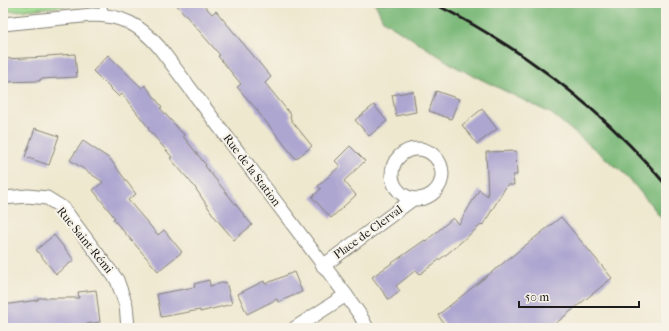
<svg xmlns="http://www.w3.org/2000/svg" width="669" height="331" viewBox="0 0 669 331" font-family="'IM FELL French Canon',serif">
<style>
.green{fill:#9bd98e;stroke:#5c7a55}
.forest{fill:#7cb979;stroke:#4c6a4a}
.building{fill:#ada6d0}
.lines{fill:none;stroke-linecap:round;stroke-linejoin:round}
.service-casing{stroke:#858276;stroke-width:9}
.minor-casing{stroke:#858276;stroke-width:15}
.service{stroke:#fff;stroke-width:7}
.minor{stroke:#fff;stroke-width:13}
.rail{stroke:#1c1c1c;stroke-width:3}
.labels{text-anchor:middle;stroke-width:4;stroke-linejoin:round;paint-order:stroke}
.street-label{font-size:12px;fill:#1c1c1c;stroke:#f7f3e8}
</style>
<rect width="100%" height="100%" fill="#f7f3e8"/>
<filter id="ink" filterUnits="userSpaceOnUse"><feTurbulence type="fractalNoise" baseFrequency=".025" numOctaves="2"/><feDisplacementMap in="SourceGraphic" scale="8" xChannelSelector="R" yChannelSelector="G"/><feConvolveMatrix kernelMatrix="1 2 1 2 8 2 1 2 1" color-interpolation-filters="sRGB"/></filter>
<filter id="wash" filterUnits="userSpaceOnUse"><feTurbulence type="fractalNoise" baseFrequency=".012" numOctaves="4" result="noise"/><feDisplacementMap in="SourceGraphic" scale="16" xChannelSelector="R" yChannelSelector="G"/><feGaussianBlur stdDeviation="0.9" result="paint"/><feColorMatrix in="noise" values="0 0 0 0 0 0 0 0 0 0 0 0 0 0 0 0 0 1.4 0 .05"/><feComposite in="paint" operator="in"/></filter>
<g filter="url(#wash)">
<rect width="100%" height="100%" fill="#eee8cf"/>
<path class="green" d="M3,3h95l-95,9z"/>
<path class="forest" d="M375,3h291v220l-39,-47 -75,-62 -96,-47 -73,-47z"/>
<g id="blocks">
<g class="building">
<path d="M175,3h27l10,11 4,-3 55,66 -6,6 26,32 -1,2 2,4 20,25 -16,13 -38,-47v-1l-21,-24 4,-3 -23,-28 2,-1z"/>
<path d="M75,54l2,23 -37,2v2l-37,1v-23l44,-2v-1z"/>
<path d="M108,55l34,33 3,-3 17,22 -2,1 24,27 -1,1 23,29 -1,1 47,59 -18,15 -20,-24 -20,-30 -24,-28 2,-1 -24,-28 1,-1 -27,-34 -3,3 -26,-26z"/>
<path d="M413,91l3,21 -20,4 -4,-21z"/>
<path d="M436,91l23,8 -8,20 -22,-8z"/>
<path d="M374,105l13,16 -18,15 -14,-16z"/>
<path d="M482,109l15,20 -20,15 -15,-19z"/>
<path d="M35,128l24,8 -10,29 -24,-8z"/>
<path d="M83,141l27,18 26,35 -8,6 30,35 6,-5 18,22 -24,19 -45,-52 2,-1 -22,-28 10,-8 -33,-22z"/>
<path d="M350,146l15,15 -21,20 12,14 -25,23 -19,-21 9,-8 -3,-3 22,-20 -5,-5z"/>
<path d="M516,151l1,24h-4l1,10h-7l-24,40 -1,-1 -35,30 -27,20 -4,-4 -20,16 4,5 -11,9 -17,-23 53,-37 1,1 27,-23 6,6 20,-34 9,6 -2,-44z"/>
<path d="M561,217l51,61 -62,50h-103l-9,-13z"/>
<path d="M54,235l20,25 -18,14 -20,-24z"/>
<path d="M294,272l8,20 -24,10 -1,-3 -30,15 -9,-20 26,-13 1,3z"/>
<path d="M209,280l1,6 16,-4 6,22 -32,8v-2l-39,7 -4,-23 38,-7 -1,-3z"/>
<path d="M96,290l4,32 -29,4v2h-68v-23l35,-5v-2h41l-1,-6z"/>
</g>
</g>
</g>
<g filter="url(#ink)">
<use href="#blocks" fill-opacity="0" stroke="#858276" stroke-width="1"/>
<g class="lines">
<g class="service-casing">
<path id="service" d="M102,3l3,12"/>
</g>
<g class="minor-casing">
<g id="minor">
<path d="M3,24l89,-9c30,0 48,10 67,32l187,248 14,20 7,13"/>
<circle cx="417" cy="174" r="25"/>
<path d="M3,198l25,-2 19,2 16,10 54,72 9,25 2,23"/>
<path d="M323,266l90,-67"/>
<path d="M295,328l51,-33"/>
</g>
</g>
<use href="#service" class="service"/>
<use href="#minor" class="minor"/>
<path class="rail" d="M433,3c89,45 169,106 233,182"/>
</g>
</g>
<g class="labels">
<g class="street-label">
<text transform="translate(252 170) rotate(53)" y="4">Rue de la Station</text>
<text transform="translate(368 232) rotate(-36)" y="4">Place de Clerval</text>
<text transform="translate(85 240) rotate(51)" y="4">Rue Saint-Rémi</text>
</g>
</g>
<rect width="669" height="331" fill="none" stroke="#f7f3e8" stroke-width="16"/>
<path d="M519 301v6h120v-6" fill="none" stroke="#1c1c1c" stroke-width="2"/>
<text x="525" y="301" font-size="12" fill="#1c1c1c" stroke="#f7f3e8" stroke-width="3" paint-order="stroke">50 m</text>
</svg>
